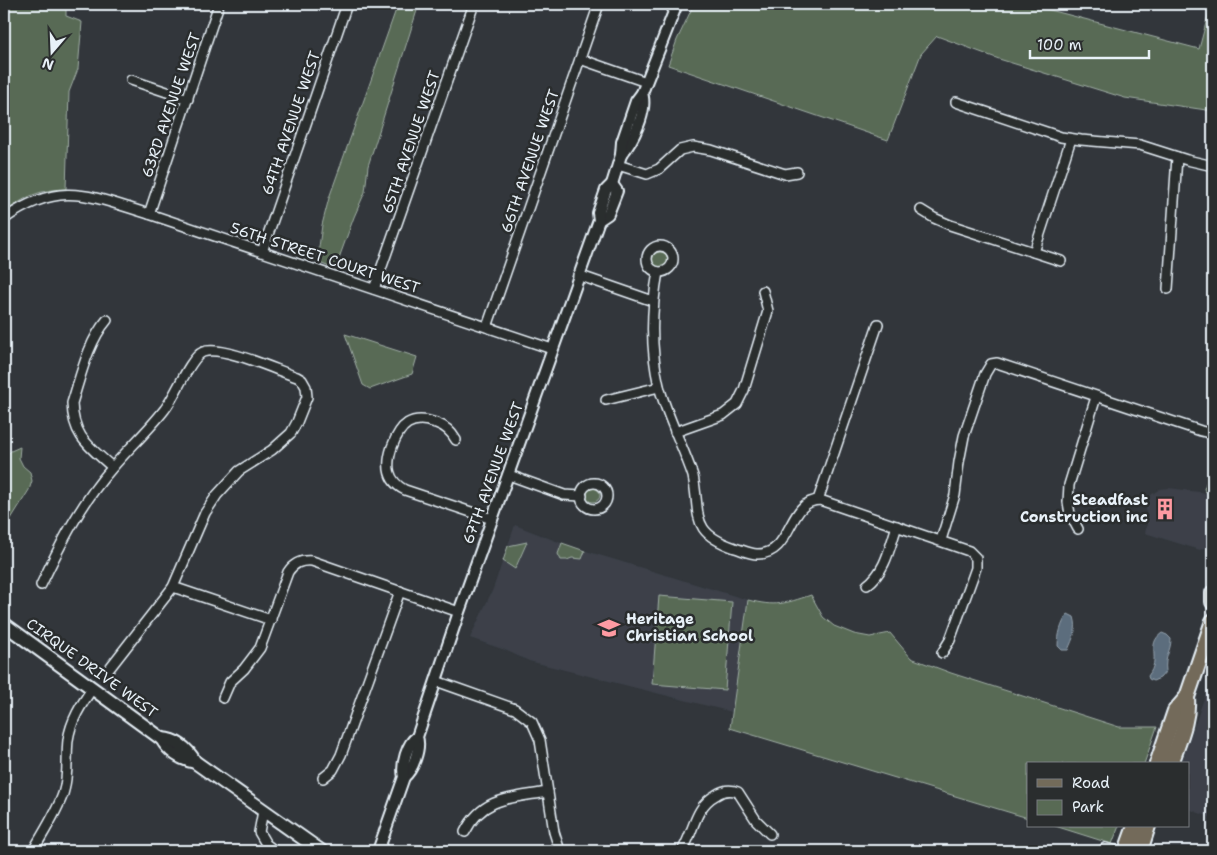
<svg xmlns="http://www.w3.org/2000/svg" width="1217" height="855" viewBox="0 0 1217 855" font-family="'Shantell Sans',sans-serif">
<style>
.built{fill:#3c414a}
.green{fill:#586a54;stroke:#a0aea6}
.water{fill:#5c6d7d;stroke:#94a2ae}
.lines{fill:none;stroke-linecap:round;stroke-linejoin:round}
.minor-casing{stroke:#e8f1f8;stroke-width:12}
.tertiary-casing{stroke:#e8f1f8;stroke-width:14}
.secondary-casing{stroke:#e8f1f8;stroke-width:16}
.primary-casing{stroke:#e8f1f8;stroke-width:18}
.minor{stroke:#2a2d2e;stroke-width:9}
.tertiary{stroke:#2a2d2e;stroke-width:10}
.secondary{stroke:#2a2d2e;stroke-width:12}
.primary{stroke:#736b5a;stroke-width:14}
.labels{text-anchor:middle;stroke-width:5;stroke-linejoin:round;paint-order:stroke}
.street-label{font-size:15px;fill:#e8f1f8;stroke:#2a2d2e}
.poi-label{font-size:15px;font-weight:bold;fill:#e8f1f8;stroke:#2a2d2e;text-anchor:end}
</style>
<rect width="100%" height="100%" fill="#32363b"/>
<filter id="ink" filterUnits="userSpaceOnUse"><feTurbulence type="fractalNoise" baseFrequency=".02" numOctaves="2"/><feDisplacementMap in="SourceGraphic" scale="10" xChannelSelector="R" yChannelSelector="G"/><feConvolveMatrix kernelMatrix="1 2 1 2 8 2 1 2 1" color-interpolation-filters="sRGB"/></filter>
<g filter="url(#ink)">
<g class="built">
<path d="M1169,488l44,6 -2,50 -11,6 -55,-17 2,-8 -1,-17 5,-13 9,-6z"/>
<path d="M515,525l51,20 182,55 -16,112 -203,-51 -24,-11 -35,-12 23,-49z"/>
<path d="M1213,673v145l-25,-9v-45h-7z"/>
</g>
<g class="green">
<path d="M4,4h62v12l16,6 -4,47 -9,23 -3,97c-28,1 -40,7 -62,24z"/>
<path d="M398,4h21l-51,162 -3,26 -11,25 -19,52 -18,-7 5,-37 7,-27z"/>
<path d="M694,4h333l172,45 12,-45h2v107l-88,-13 -126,-39 -62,-23 -16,18 -33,86 -220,-75 9,-25z"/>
<circle cx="660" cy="260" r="8"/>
<path d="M345,334l72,23 -5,17 -42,15 -7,-4z"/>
<path d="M20,447l-1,11 4,8 7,6 2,9 -3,9 -25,40v-72l7,-7z"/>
<path d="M1212,466h1v26l-2,1 -5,-1 -2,-3z"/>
<circle cx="593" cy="495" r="7"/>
<path d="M527,542l-12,27 -12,-8 5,-15z"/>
<path d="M562,543l23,8 -3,8 -10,-1 -5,2h-6l-3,-6z"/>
<path d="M811,595l12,22 11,9 20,8 16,3 20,-4 21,25 40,15 168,54h38l-13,37h-116v54l-298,-90 18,-128c28,7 36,4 63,-5z"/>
<path d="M659,596l73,6 -7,88 -73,-6z"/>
<path d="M1055,826h64l-7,18z"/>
</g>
<g class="water">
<path d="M1068,614l6,3c4,12 -1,21 -6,33h-6l-4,-4c0,-11 3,-23 10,-32z"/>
<path d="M1162,633l5,2 4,4c0,12 -7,18 -5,32l-6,7 -7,3 -4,-2 -1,-3c14,-18 -3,-31 14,-43z"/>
</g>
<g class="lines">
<g class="minor-casing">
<g id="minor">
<path d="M580,59l66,23"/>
<path d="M131,80l57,19"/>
<path d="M956,102l105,35 20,3 59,5 47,15 26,6"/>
<path d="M618,165l29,9 12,-5 21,-19 13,-3 18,3 74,24 12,-2"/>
<path d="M921,210l13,8 16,7 111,36"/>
<path d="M149,214l70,-210"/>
<path d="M4,219c57,-40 85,-23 145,-5l403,135"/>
<circle cx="660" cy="259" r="13"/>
<path d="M262,252l85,-248"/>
<path d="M1034,252l37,-113"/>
<path d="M658,272c-7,38 -8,76 1,114 8,31 24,60 34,90 8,40 -4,56 42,72 7,2 15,6 22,6 36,1 30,-54 63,-54l149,51 7,7v10l-26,72 -8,13"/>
<path d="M578,275l75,26"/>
<path d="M374,289l100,-285"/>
<path d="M1168,289l9,-132"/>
<path d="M107,320c-19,22 -26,55 -35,83 1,34 17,43 40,64"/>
<path d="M487,327l112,-323"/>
<path d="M606,400l53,-13"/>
<path d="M675,432l48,-17 14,-11 7,-14 24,-79 -5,-20"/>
<path d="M456,440c-5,-9 -11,-14 -20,-17 -25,-9 -36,2 -44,24 -6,18 -5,34 13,43l87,29"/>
<path d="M509,475l55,20 18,1"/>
<circle cx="594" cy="496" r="13"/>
<path d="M818,500l60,-176"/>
<path d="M1078,529l-8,-15 -2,-12 1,-17 27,-88"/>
<path d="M941,540l14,-45 4,-33 5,-26 21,-62 6,-10 6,-1 204,68 12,3"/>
<path d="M41,585c20,-42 40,-82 71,-117 17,-20 37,-38 53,-59 10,-12 25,-52 38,-57 19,-7 73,18 94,25l5,3 4,7 1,10 -10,25 -6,11 -19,17 -33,21 -22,24 -12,18 -32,74 -64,82"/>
<path d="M867,585c19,-14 23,-39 30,-59"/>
<path d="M173,587l98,33"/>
<path d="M436,681l79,28 17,13 8,18 14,92 6,19"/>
<path d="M223,698l7,-16 14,-13 16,-21 28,-76c6,-9 13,-12 24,-11l147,51"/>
<path d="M323,778l10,-8 8,-15 59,-164"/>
<path d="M263,811l-4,21 7,12 9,7"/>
<path d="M465,832c18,-36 48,-34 83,-40"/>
<path d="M1105,848l13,3"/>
<path d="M33,851c10,-18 23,-37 30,-57 6,-18 3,-36 5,-54 3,-20 13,-35 24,-51"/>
<path d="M682,851c12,-19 12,-44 34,-56 7,-5 14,-6 22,-3l18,28 14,14"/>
</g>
</g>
<g class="tertiary-casing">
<g id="tertiary">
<path d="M621,155c12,-14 27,-44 21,-62"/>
<path d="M599,220l9,-6 9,-23 -5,-7"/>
<path d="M404,777c9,-7 17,-29 13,-40l42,-125 140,-392 -1,-7 8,-23 6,-6 9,-29 1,-13 14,-41 6,-8 35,-89"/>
<path d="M378,851l26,-74c-3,-12 3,-34 13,-40"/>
</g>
</g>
<g class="secondary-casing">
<g id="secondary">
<path d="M4,624l158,115c7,12 19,20 33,23l126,89"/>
<path d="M162,739c15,1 26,11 33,23"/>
</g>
</g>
<g class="primary-casing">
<g id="primary">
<path d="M1213,593v9"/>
<path d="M1157,764l18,-53 12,-14"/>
<path d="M1171,764c7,-22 18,-43 16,-67l26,-76"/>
<path d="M1126,851l9,-25"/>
<path d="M1140,851l8,-25"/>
</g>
</g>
<use href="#minor" class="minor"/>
<use href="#tertiary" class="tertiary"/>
<use href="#secondary" class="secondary"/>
<use href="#primary" class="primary"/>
</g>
</g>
<defs>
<g id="building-bare" transform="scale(1.725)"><path d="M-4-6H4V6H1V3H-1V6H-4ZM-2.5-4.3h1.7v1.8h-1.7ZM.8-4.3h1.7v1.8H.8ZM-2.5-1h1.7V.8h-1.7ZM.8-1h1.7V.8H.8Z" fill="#ff9aa2" stroke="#2a2d2e" stroke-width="2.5" paint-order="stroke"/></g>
<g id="school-bare" transform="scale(1.725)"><path d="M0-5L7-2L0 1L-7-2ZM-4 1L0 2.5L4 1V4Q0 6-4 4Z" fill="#ff9aa2" stroke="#2a2d2e" stroke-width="2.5" paint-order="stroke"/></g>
</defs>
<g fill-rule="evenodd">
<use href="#building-bare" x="1165" y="509"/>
<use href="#school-bare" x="609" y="628"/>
</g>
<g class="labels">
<g class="street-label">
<text transform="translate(171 105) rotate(-71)" y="5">63RD AVENUE WEST</text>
<text transform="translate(291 123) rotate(-71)" y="5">64TH AVENUE WEST</text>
<text transform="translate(411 142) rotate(-71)" y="5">65TH AVENUE WEST</text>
<text transform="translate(530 161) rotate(-71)" y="5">66TH AVENUE WEST</text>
<text transform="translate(325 258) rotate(18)" y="5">56TH STREET COURT WEST</text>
<text transform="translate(493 473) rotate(-70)" y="5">67TH AVENUE WEST</text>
<text transform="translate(92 668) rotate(36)" y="5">CIRQUE DRIVE WEST</text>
</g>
<g class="poi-label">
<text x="1148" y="505">Steadfast<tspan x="1148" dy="17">Construction inc</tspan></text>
<text x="626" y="624" text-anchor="start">Heritage<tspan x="626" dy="17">Christian School</tspan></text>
</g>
</g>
<rect width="1217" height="855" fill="none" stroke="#2a2d2e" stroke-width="20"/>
<rect x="10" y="10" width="1197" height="835" fill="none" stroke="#e8f1f8" stroke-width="2" filter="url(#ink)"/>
<rect x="1027" y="762" width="162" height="65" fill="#2a2d2e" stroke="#767b7f"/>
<rect x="1037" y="779" width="25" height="8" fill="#736b5a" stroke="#767b7f"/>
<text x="1072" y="788" font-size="15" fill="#e8f1f8">Road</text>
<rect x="1037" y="800" width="25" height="15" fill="#586a54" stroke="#767b7f"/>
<text x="1072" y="812" font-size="15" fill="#e8f1f8">Park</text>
<g transform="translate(52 52) rotate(199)" stroke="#2a2d2e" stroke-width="4" paint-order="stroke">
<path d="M0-4L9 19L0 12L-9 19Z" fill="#e8f1f8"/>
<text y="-8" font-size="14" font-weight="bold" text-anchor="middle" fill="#e8f1f8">N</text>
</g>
<path d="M1030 50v8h119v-8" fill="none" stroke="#e8f1f8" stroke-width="2.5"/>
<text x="1037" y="50" font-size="15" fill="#e8f1f8" stroke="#2a2d2e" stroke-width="4" paint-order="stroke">100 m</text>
</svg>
